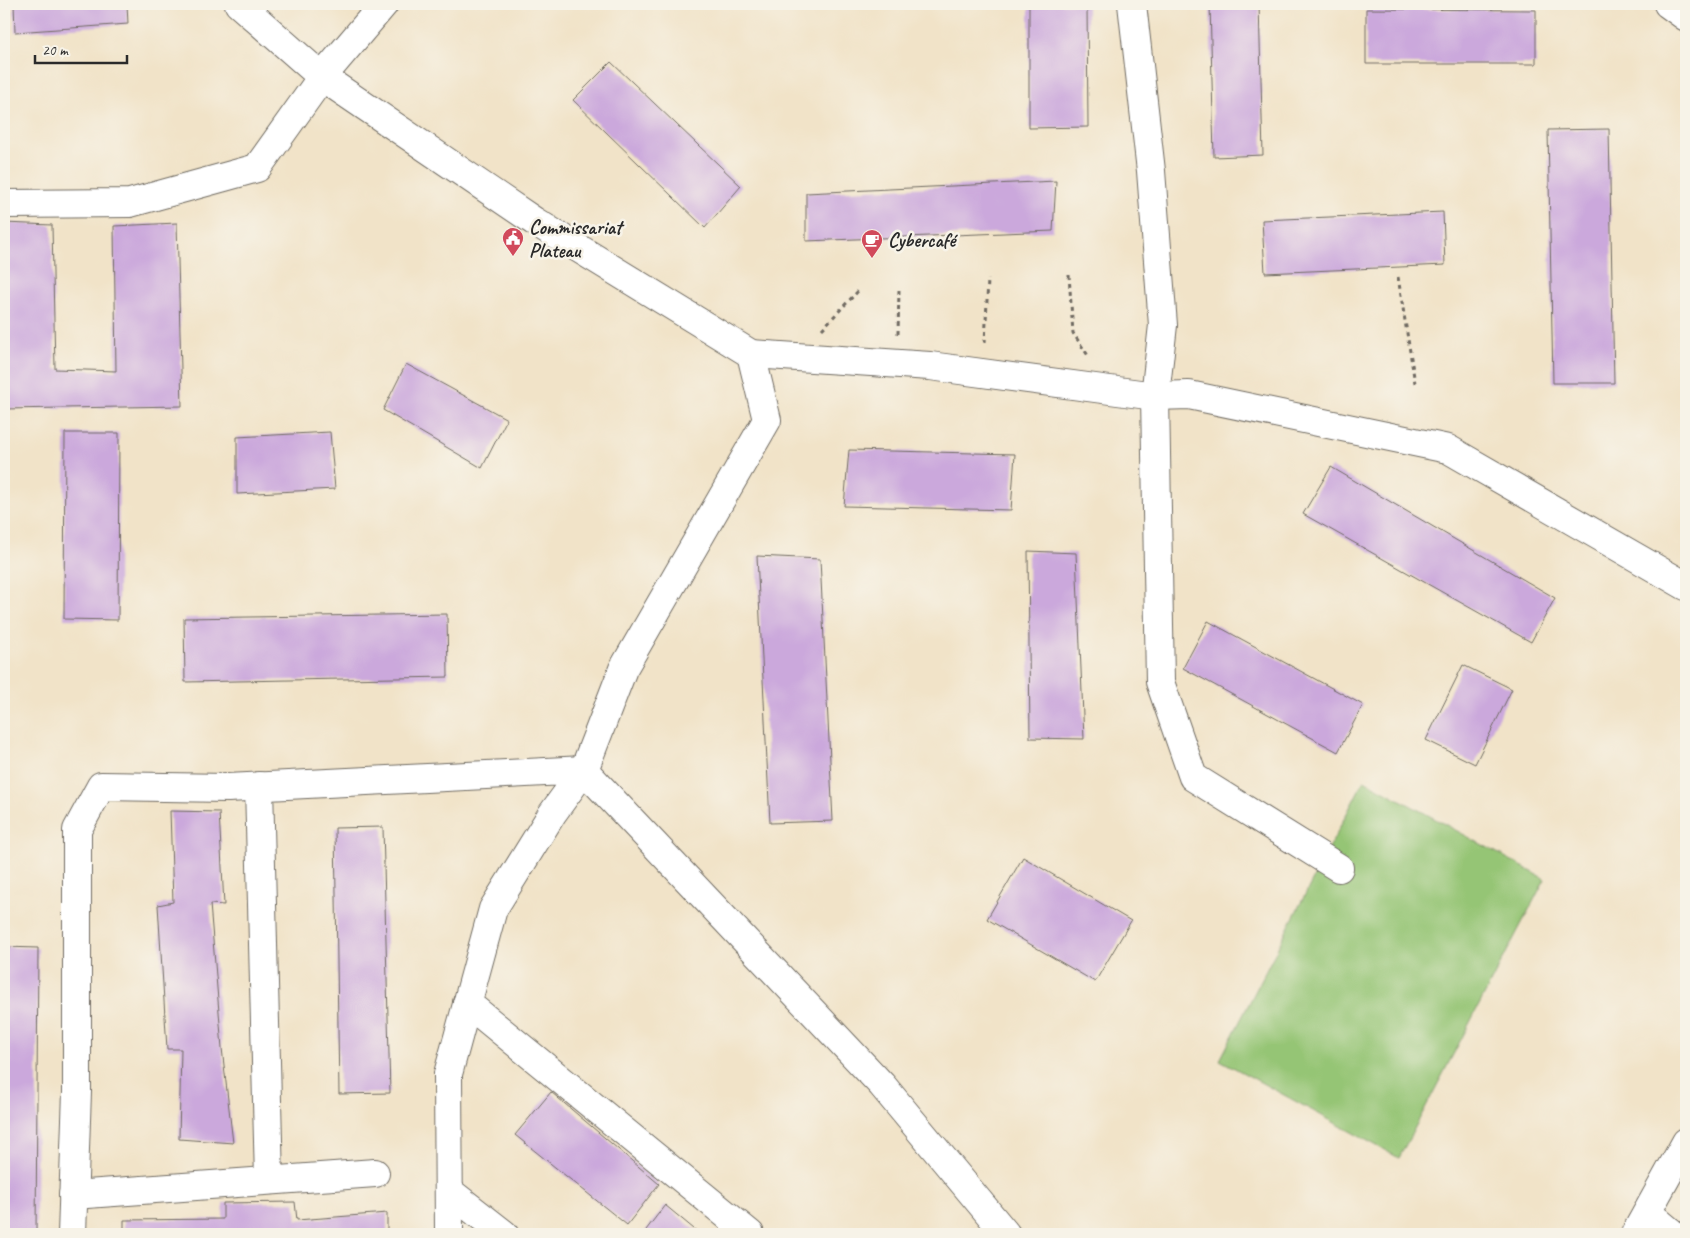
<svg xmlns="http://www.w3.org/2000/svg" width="1690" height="1238" viewBox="0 0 1690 1238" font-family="Caveat,sans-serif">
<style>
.green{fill:#95c574;stroke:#607850}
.building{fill:#cba8dc}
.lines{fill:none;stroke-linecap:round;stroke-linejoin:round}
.street-casing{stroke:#706b62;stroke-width:30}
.path{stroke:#706b62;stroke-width:3;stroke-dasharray:4 4;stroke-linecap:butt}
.street{stroke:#fff;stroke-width:28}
.labels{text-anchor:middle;stroke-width:5;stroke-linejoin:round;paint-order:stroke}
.poi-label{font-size:20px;font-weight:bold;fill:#2b2b2b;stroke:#f7f3e8;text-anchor:start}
</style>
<rect width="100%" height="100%" fill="#f7f3e8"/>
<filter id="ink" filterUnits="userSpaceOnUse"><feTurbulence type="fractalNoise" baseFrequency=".02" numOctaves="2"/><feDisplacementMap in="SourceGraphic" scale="10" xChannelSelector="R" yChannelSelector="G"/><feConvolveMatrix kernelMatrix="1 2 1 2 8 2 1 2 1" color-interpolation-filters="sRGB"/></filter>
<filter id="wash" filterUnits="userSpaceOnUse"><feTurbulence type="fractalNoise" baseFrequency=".0096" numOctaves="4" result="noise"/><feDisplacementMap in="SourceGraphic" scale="20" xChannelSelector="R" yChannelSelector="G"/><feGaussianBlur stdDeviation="1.12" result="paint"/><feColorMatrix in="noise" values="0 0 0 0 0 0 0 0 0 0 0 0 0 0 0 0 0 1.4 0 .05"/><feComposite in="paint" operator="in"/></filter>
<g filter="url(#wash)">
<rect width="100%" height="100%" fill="#f1e3c8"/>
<path class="green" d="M1364,780l181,99 -146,279 -179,-98z"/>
<g id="blocks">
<g class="building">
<path d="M14,4h113l1,20 -113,8z"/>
<path d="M1029,4h58l1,123 -59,1z"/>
<path d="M1210,4h49l4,151 -49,2z"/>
<path d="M1366,9l170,1v54h-170z"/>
<path d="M611,62l130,124 -36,42 -132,-128z"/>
<path d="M1609,129l5,254h-61l-5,-253z"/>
<path d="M1056,181l-3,50 -247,10v-48z"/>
<path d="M1443,212l2,53 -180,8 -3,-53z"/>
<path d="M4,223l48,2 3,144 61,2 -2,-145 63,-3 5,183 -178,3z"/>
<path d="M406,364l101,55 -25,49 -99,-58z"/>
<path d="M330,432l5,57 -98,5v-57z"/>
<path d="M65,433h54l-1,187 -54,-1z"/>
<path d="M849,450l166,4 -4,56 -167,-4z"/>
<path d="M1331,467l224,131 -24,44 -228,-128z"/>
<path d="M1028,551l48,2 8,186 -54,-1z"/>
<path d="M757,556l63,3 13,262 -63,2z"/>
<path d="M447,614l1,63 -263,5 -1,-64z"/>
<path d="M1208,621l155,84 -25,47 -155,-84z"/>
<path d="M1463,665l49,24 -37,75 -49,-24z"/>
<path d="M170,811l49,1 5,93 -14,-1 12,144 11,95 -54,-4 2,-90h-14l-9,-144 15,-3z"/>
<path d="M383,827l7,266 -51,1 -4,-266z"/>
<path d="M1023,857l108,64 -36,61 -108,-63z"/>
<path d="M4,947l34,1 -2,286h-32z"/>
<path d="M551,1092l108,92 -32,41 -112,-90z"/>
<path d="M295,1202l2,18 90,-7v21h-263v-14l99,-1v-16z"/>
<path d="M665,1205l35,29h-57z"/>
</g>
</g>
</g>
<g filter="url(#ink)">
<use href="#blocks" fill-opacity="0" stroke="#706b62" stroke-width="1"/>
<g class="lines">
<g class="street-casing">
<g id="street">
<path d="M239,4l83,73 212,144 217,133 179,12 225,30 34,-1 259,54 238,137"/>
<path d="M1132,4l19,167 12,154 -8,71 5,286 33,95 146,91"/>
<path d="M1668,4l18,13"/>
<path d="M4,204l126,-1 127,-35 65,-91 62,-73"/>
<path d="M751,354l16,66 -144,249 -39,101 298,315 124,149"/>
<path d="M259,786l10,394"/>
<path d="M467,1003l283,231"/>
<path d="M449,1191l55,43"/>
<path d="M73,1195l302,-22"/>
<path d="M1648,1213l25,21"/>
<path d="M72,1234l5,-142v-262l24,-44 127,2 356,-18 -32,44 -59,95 -45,165 1,160"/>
<path d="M1635,1234l51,-92"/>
</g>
</g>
<g class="path">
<path d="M1069,275l4,58 16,24"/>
<path d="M1398,277l17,106"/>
<path d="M822,329l38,-40"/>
<path d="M898,334l1,-45"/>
<path d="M985,343l3,-64"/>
</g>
<use href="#street" class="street"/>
</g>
</g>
<defs>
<g id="civic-pin" transform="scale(1.125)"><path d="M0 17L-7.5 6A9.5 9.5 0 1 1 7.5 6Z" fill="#d1495b" stroke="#f7f3e8"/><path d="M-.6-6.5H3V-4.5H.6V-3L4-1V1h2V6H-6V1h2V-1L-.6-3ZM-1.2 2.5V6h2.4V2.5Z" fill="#fff"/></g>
<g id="cafe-pin" transform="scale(1.125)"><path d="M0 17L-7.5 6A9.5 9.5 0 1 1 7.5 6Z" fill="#d1495b" stroke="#f7f3e8"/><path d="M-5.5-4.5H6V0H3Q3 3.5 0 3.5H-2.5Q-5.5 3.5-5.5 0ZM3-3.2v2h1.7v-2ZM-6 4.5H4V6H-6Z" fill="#fff"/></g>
</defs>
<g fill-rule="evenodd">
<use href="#civic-pin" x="513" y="238"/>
<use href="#cafe-pin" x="872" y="240"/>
</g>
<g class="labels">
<g class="poi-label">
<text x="529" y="234">Commissariat<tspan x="529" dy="23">Plateau</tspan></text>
<text x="888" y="247">Cybercafé</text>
</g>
</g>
<rect width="1690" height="1238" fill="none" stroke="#f7f3e8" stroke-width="20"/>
<path d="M35 55v8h92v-8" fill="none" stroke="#2b2b2b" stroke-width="2.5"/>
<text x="42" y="55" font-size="15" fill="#2b2b2b" stroke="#f7f3e8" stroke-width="4" paint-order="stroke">20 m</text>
</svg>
